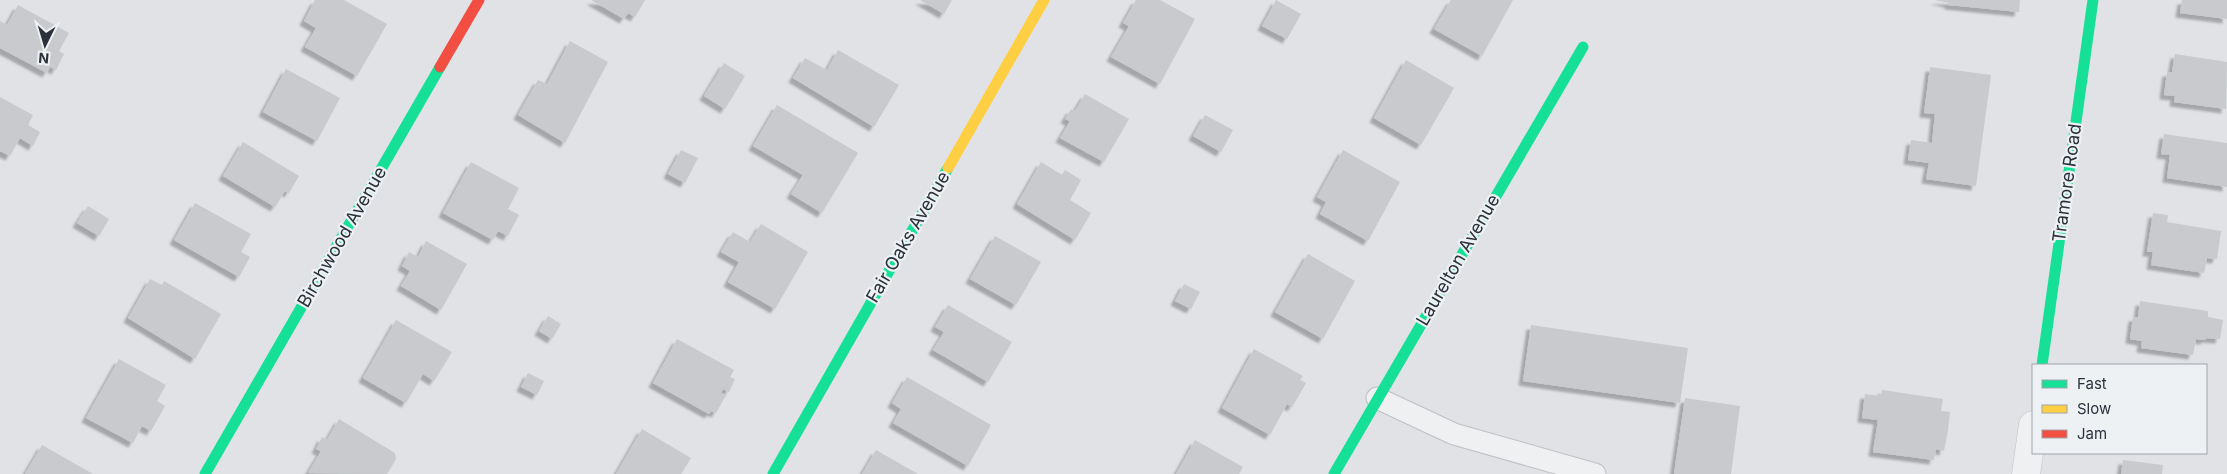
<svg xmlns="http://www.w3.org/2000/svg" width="2227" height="474" viewBox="0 0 2227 474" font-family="Inter,sans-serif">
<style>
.building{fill:#c8cacd;filter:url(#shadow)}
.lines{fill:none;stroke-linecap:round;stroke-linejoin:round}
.lane-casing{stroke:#bec0c3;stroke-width:23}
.street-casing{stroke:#bec0c3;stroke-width:29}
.lane{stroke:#eff0f2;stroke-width:21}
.street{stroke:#eff0f2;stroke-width:28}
.fast{stroke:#16e098;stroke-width:11}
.slow{stroke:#ffcf43;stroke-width:11}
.jam{stroke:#f24e42;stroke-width:11}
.labels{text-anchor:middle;stroke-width:4.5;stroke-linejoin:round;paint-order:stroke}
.street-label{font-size:18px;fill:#2a313b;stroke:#eef1f4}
</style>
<defs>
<filter id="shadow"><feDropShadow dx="-4.5" dy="4.5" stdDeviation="1" flood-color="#0004"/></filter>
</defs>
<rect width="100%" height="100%" fill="#e0e2e5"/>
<g class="building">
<path d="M315,0h29l43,24 -30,52 -52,-29 11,-19 -12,-7z"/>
<path d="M591,0h54l-10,17 -7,-4 -4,6z"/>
<path d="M920,0h32l-8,14z"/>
<path d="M1136,0h24l35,19 -35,65 -49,-27 18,-31 -6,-3z"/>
<path d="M1276,0l25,14 -14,25 -25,-13z"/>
<path d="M1451,0h62l-31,56 -48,-27z"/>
<path d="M1935,0h85l-1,12 -70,-7v-2z"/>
<path d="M2182,0h45v19l-47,-6z"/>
<path d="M18,5l51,28 -10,18 5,3 -8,16 -6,-3 -3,6 -47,-25v-27l7,4z"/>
<path d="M570,41l38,21 -43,81 -47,-28 20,-35 9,4z"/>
<path d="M838,50l61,35 -25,42 -81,-49 12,-20 22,12z"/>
<path d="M2175,54l52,8 -1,47 -52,-7 1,-6 -11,-1 3,-23h5z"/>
<path d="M1406,60l48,28 -33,57 -47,-27z"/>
<path d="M724,63l21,13 -20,33 -21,-13z"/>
<path d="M1930,67l61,8 -15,111 -50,-7 3,-16 -21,-3 3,-20 21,3 3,-29 -11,-1z"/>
<path d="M286,69l54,29 -23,43 -54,-29z"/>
<path d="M1085,94l44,25 -25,43 -44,-24 10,-17 -5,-2 6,-10 4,2z"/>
<path d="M0,97l33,18 -5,10 12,7 -7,14 -13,-8 -10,18 -10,-5z"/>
<path d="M777,105l81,48 -36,60 -31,-19 12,-19 -50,-29z"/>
<path d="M1205,115l28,15 -12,22 -28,-16z"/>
<path d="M2164,134l63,9v44l-60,-9 3,-23 -9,-1z"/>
<path d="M243,142l56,34 -10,17 -4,-2 -10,16 -52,-31z"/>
<path d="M681,150l17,8 -13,25 -17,-9z"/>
<path d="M1343,150l57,32 -32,59 -48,-27 6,-12 -9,-5z"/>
<path d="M471,162l48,26 -11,21 11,6 -11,21 -10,-5 -5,9 -50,-27z"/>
<path d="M1041,162l21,13 3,-5 16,10 -11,20 21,13 -16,27 -58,-36z"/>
<path d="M195,203l56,31 -10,18 9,5 -11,20 -65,-37z"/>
<path d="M88,206l21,13 -10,17 -22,-13z"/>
<path d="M2153,213l15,2 -1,7 54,9 -4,28 -10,-1 -3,15 -53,-8 2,-13h-6z"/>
<path d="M761,224l47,28 -33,57 -47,-27 11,-20 -18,-10 12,-20 17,10z"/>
<path d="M995,236l46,26 -25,43 -46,-26z"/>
<path d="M426,241l41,23 -26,46 -40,-24 9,-15 -8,-5 7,-14 9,5z"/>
<path d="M1308,254l47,27 -32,58 -48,-27z"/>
<path d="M150,279l12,6 2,-4 57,33 -26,45 -67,-41z"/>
<path d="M1184,284l16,8 -9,17 -16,-8z"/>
<path d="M2140,301l68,10v6l15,3 -3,19 -14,-1 -1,2 -9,-1 -3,16 -52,-7 1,-7 -12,-2 3,-22h5z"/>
<path d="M948,305l64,37 -24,40 -55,-32 11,-18 -9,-5z"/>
<path d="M548,316l13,8 -9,15 -13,-8z"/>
<path d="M396,320l56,32 -18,29 -11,-7 -17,29 -43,-25z"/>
<path d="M1531,325l157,23 -8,55 -157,-22z"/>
<path d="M677,339l57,31 -4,7 5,2 -6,13 -6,-3 -2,4 5,2 -10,18 -5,-2 -2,3 -56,-31z"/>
<path d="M1254,349l49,27 -3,4 6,3 -14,24 -5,-3 -17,31 -48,-27z"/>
<path d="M119,359l47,26 -9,16 8,5 -14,25 -9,-5 -9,17 -47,-25z"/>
<path d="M528,373l16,8 -7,14 -16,-8z"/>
<path d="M907,377l84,48 -23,41 -75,-43 8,-14 -9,-6z"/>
<path d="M1882,390l61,9 -2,12 9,1 -2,18 -4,21 -8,-2 -2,11 -61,-8 5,-32 -16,-2 3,-24 16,2z"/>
<path d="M1685,398l55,8 -9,68h-57z"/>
<path d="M339,419l56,34 1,6 -9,15 -79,-1 13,-22 -5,-2 6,-12 5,3z"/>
<path d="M642,429l49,29 -10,16h-65z"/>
<path d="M1195,440l48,27 -4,7h-63z"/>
<path d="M42,445l51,29h-68z"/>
<path d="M876,450l42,24h-56z"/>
<path d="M2123,460l40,5 -1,9h-41z"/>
</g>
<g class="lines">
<g class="lane-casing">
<path id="lane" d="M1377,398l77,36 141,40"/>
</g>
<g class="street-casing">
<path id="street" d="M2026,474l7,-49"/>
</g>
<use href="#lane" class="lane"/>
<use href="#street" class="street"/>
<g class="fast">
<path d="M2042,365l51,-365"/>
<path d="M205,474l235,-407"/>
<path d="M773,474l175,-306"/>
<path d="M1334,474l249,-427"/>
</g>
<path class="slow" d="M948,168l96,-168"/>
<path class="jam" d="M440,67l39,-67"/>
</g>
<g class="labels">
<g class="street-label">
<text transform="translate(2067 183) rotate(-82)" y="6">Tramore Road</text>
<text transform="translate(342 237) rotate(-60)" y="6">Birchwood Avenue</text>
<text transform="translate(908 237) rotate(-60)" y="6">Fair Oaks Avenue</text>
<text transform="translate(1458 260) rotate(-60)" y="6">Laurelton Avenue</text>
</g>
</g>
<rect x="2032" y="364" width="175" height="90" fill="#eef1f4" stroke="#a0a4aa"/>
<rect x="2042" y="380" width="25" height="8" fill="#16e098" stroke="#a0a4aa"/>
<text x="2077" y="389" font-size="15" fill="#2a313b">Fast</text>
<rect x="2042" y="405" width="25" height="8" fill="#ffcf43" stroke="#a0a4aa"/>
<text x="2077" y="414" font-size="15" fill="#2a313b">Slow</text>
<rect x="2042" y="430" width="25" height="8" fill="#f24e42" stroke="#a0a4aa"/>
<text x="2077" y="439" font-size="15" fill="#2a313b">Jam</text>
<g transform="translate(45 45) rotate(185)" stroke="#eef1f4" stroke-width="4" paint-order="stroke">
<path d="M0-4L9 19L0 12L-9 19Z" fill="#2a313b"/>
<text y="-8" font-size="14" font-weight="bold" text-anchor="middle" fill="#2a313b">N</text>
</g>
</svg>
